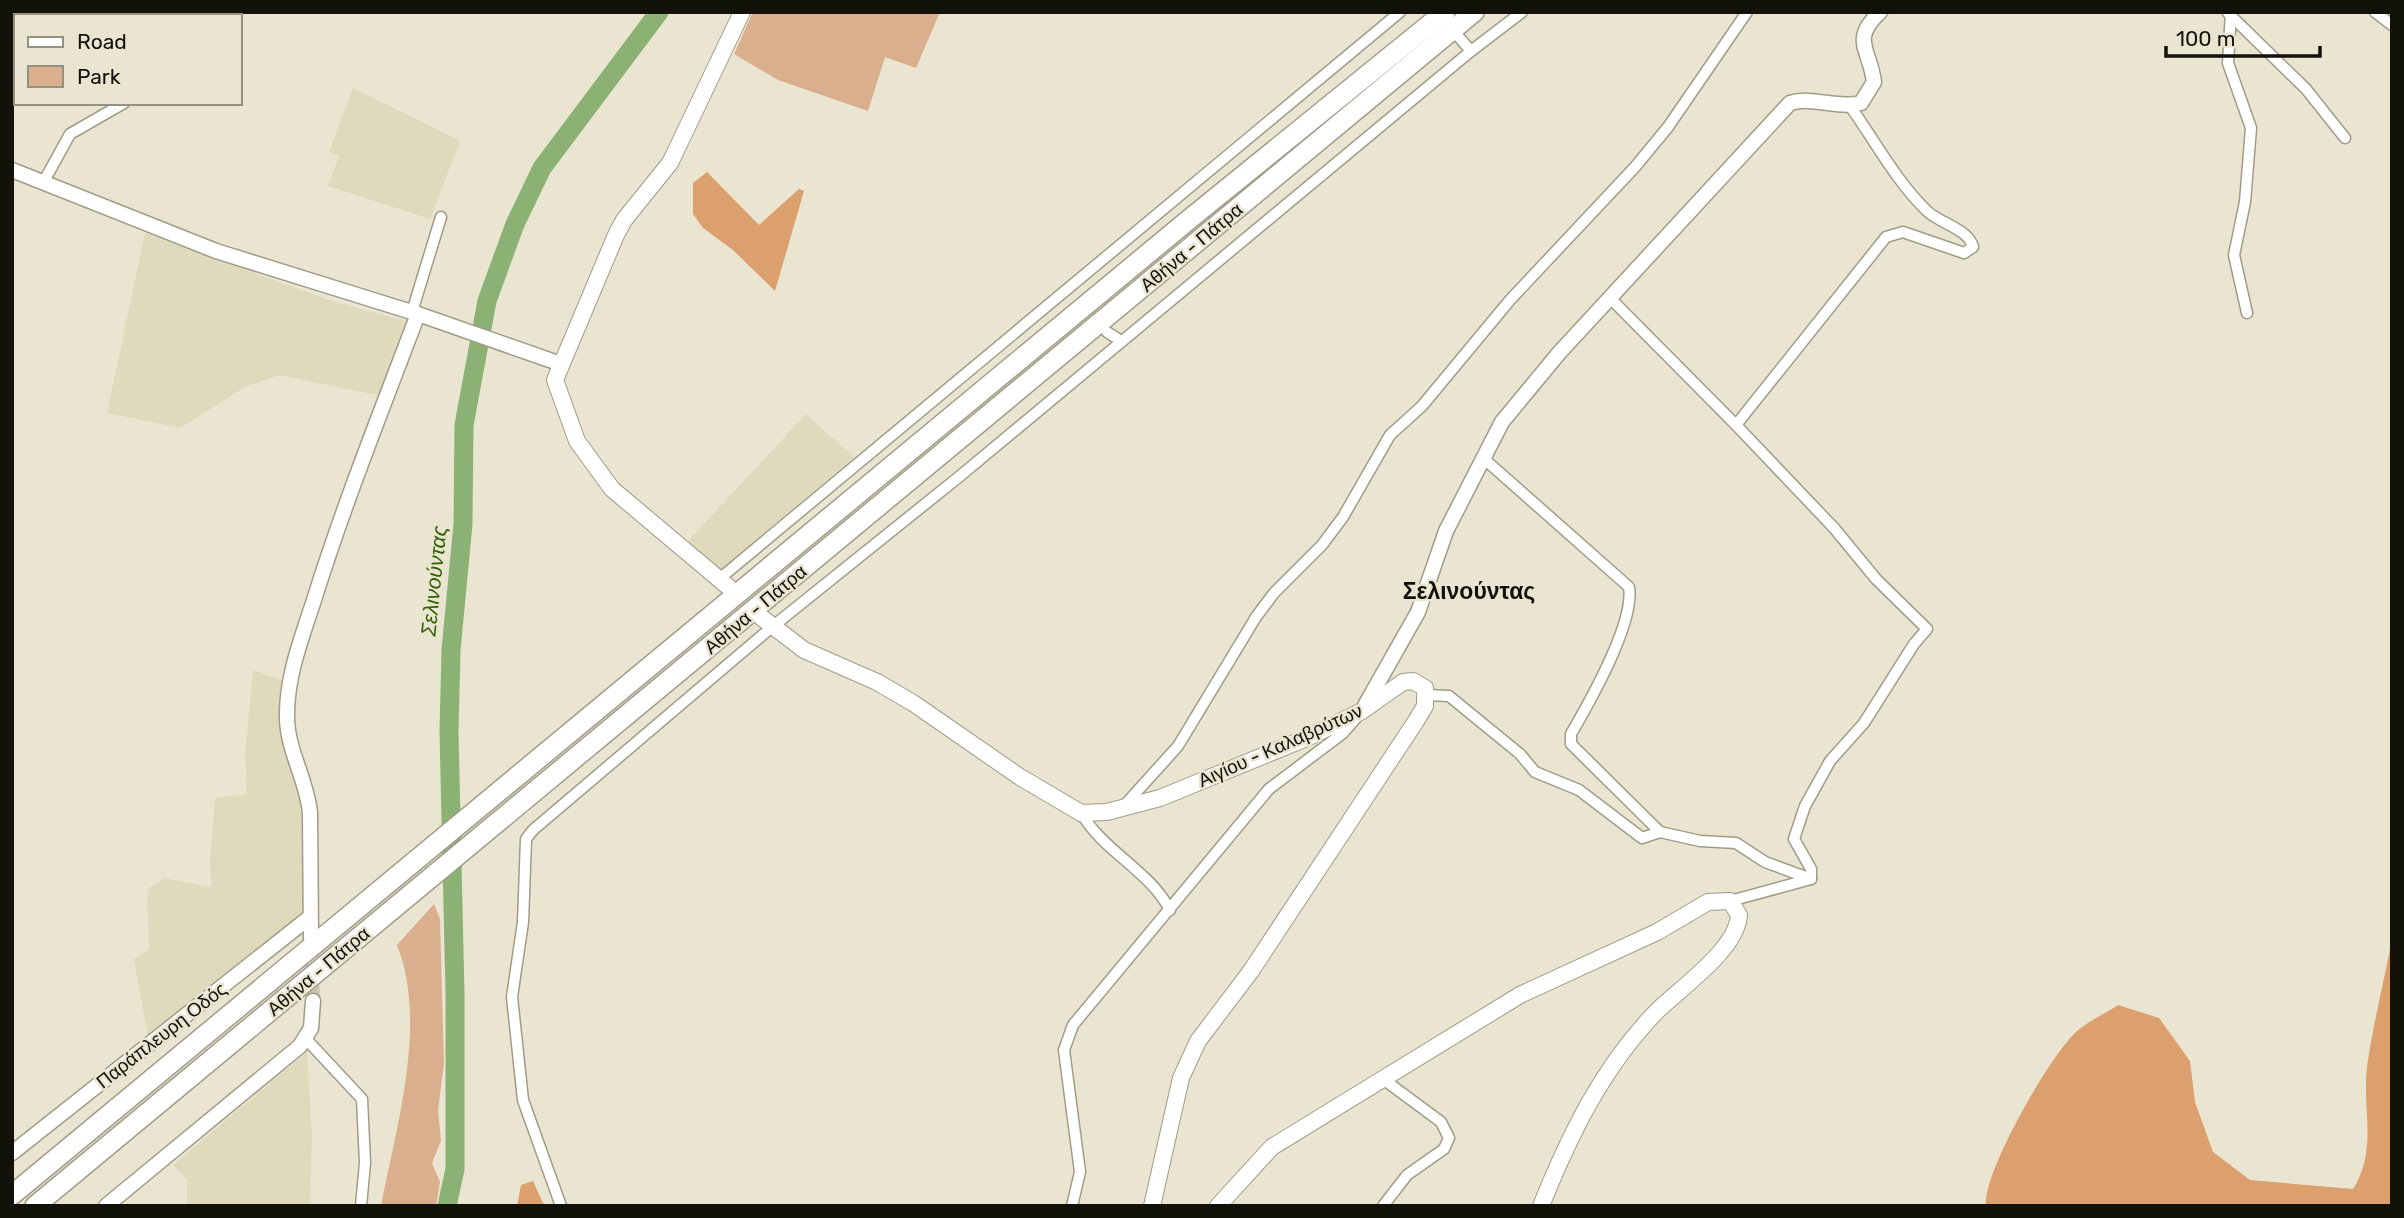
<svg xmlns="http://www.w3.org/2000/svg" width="2404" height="1218" viewBox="0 0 2404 1218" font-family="Rubik,sans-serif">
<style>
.built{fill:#e0dabd}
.green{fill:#daaf8d}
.forest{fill:#dc9f6e}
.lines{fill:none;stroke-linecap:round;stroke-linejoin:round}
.river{stroke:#8bb274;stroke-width:19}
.secondary-tunnel{stroke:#cac5b2;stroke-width:14;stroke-dasharray:14 7;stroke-linecap:butt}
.street-casing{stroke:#a09c88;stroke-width:13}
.secondary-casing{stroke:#a09c88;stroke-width:17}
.primary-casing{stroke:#a09c88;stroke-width:18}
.highway-casing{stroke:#a09c88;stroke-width:22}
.street{stroke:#fff;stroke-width:10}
.secondary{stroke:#fff;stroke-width:14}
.primary{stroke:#fff;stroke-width:16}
.highway{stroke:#fff;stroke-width:19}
.labels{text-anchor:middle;stroke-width:5;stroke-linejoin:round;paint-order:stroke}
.street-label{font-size:19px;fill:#13120a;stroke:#eae5d0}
.water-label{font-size:21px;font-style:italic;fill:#316101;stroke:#eae5d0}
.quarter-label{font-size:23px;font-weight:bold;fill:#13120a;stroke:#eae5d0}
</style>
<rect width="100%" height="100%" fill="#eae5d0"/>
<g class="built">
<path d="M353,88l107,53 -30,78 -102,-33 11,-30 -10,-4z"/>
<path d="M145,233l184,67 79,22 -27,74 -102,-21 -34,12 -65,41 -73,-15z"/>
<path d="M806,414l48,43 -135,114 -32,-29z"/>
<path d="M253,670l33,12 17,103 3,127 -158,125 -14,-78 15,-10 -2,-52 2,-9 15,-10 47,9 -1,-29 5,-60 32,-4 -2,-41z"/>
<path d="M307,1052l5,84 -2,70h-123v-26l-14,-15z"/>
</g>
<g class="green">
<path d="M753,12h187l-24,56 -31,-11 -17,54 -90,-31 -44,-26z"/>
<path d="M434,904l6,15 4,144 -6,47 3,31 -9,22 8,19 -4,24h-55c15,-79 47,-183 16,-261z"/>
</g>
<g class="forest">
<path d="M707,172l52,53 40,-36 5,2 -29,100 -42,-41 -30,-22 -10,-14v-31z"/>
<path d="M2392,939v267h-406c-4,-33 65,-152 91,-175 12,-10 27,-17 41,-26l41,13 31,43 5,41 18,50 37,28 103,9c25,-40 9,-79 14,-122 6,-43 17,-85 25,-128z"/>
<path d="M533,1181l10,22 5,3h-31l4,-21z"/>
</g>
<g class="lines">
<path class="river" d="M447,1206l8,-37v-175l-6,-263 2,-81 12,-126 1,-99 23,-124 28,-77 27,-56 117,-156"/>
<path class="secondary-tunnel" d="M311,943l2,58"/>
<g class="street-casing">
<g id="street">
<path d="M194,12v4"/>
<path d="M2231,12l-3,51 23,65 -6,74 -11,53 13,58"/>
<path d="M2375,12l17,13"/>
<path d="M2228,13l78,76 39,49"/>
<path d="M1457,35l14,16"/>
<path d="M43,183l27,-49 54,-31"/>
<path d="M1611,299l125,126 98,103 42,51 51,50 -13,15 -50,79 -34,38 -25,45 -11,33 17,30v10l-81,22"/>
<path d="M412,312l29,-95"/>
<path d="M1107,332l14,9"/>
<path d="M1736,425l150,-188 17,-5 61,21 9,-6c-4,-18 -34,-24 -46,-36 -31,-30 -52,-70 -77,-105"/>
<path d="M1482,457l147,130c6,36 -40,116 -58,147v10l89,88 40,9 36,2 29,19 46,17"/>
<path d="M718,580l682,-568"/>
<path d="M1427,695l22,1 71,58 15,18 44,18 63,48 18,-6"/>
<path d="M1123,807l55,-61 78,-129 18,-24 48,-48 21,-28 47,-82 32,-29 88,-106 125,-133 33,-40 79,-115"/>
<path d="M1081,813c24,40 68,57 89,97"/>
<path d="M306,1039l56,60 3,64 -4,43"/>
<path d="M1383,1079l58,43 8,16 -5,11 -37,26 -24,31"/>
<path d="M561,1206l-38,-106 -11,-103 11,-75 3,-83 7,-9 239,-203 188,-151 511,-425 51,-39"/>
<path d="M1072,1206l8,-34 -16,-122 9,-25 196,-236 74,-56 14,-16"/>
</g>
</g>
<g class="secondary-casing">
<g id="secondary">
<path d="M12,170l204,81 202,63 143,50"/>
<path d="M1362,711l56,-99 28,-81 56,-109 57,-69 231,-250c23,-7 47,6 71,0l13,-21c-4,-33 -24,-42 6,-70"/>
<path d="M311,938l-1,-125c-3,-34 -24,-64 -23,-99 0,-39 15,-77 27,-114 30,-96 68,-191 104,-286"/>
<path d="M12,1153l298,-236"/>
<path d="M106,1206l194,-160 11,-18 2,-27"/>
</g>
</g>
<g class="primary-casing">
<g id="primary">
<path d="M732,590l-120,-101 -35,-48 -22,-61 61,-145 8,-15 46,-57 72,-151"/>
<path d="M761,617l43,33 73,32 36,21 107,74 61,36 26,-1 53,-14 149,-61 53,-26 41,-29 10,-1 12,7v18l-9,15 -165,250 -53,70 -17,37 -29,128"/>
<path d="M1218,1206l54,-59 248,-152 137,-63 51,-30 22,-1 9,14c-2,34 -56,71 -81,95 -55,56 -88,124 -117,196"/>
</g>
</g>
<g class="highway-casing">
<g id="highway">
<path d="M12,1195l1180,-978 253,-205"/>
<path d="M35,1206l1439,-1194"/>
</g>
</g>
<use href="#street" class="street"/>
<use href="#secondary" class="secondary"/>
<use href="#primary" class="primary"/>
<use href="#highway" class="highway"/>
</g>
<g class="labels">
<g class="street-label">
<text transform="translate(1191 247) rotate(-40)" y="7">Αθήνα - Πάτρα</text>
<text transform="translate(755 609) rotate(-40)" y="7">Αθήνα - Πάτρα</text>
<text transform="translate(1280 745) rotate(-24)" y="7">Αιγίου - Καλαβρύτων</text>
<text transform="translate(318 971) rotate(-40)" y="7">Αθήνα - Πάτρα</text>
<text transform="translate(161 1035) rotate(-38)" y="7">Παράπλευρη Οδός</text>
</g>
<g class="water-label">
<text transform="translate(434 581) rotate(-84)" y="7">Σελινούντας</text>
</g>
<g class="quarter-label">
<text x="1469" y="599">Σελινούντας</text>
</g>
</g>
<rect width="2404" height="1218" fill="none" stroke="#13120a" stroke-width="28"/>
<rect x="14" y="14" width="228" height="91" fill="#eae5d0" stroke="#949181" stroke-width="2"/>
<rect x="28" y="37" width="35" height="10" fill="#ffffff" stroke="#949181" stroke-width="2"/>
<text x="77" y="49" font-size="21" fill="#13120a">Road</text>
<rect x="28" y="66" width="35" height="21" fill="#daaf8d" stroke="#949181" stroke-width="2"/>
<text x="77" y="84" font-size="21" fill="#13120a">Park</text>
<path d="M2166 46v10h154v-10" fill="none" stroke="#13120a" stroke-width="3.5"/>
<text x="2176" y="46" font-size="21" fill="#13120a" stroke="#eae5d0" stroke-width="5" paint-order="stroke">100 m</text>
</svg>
